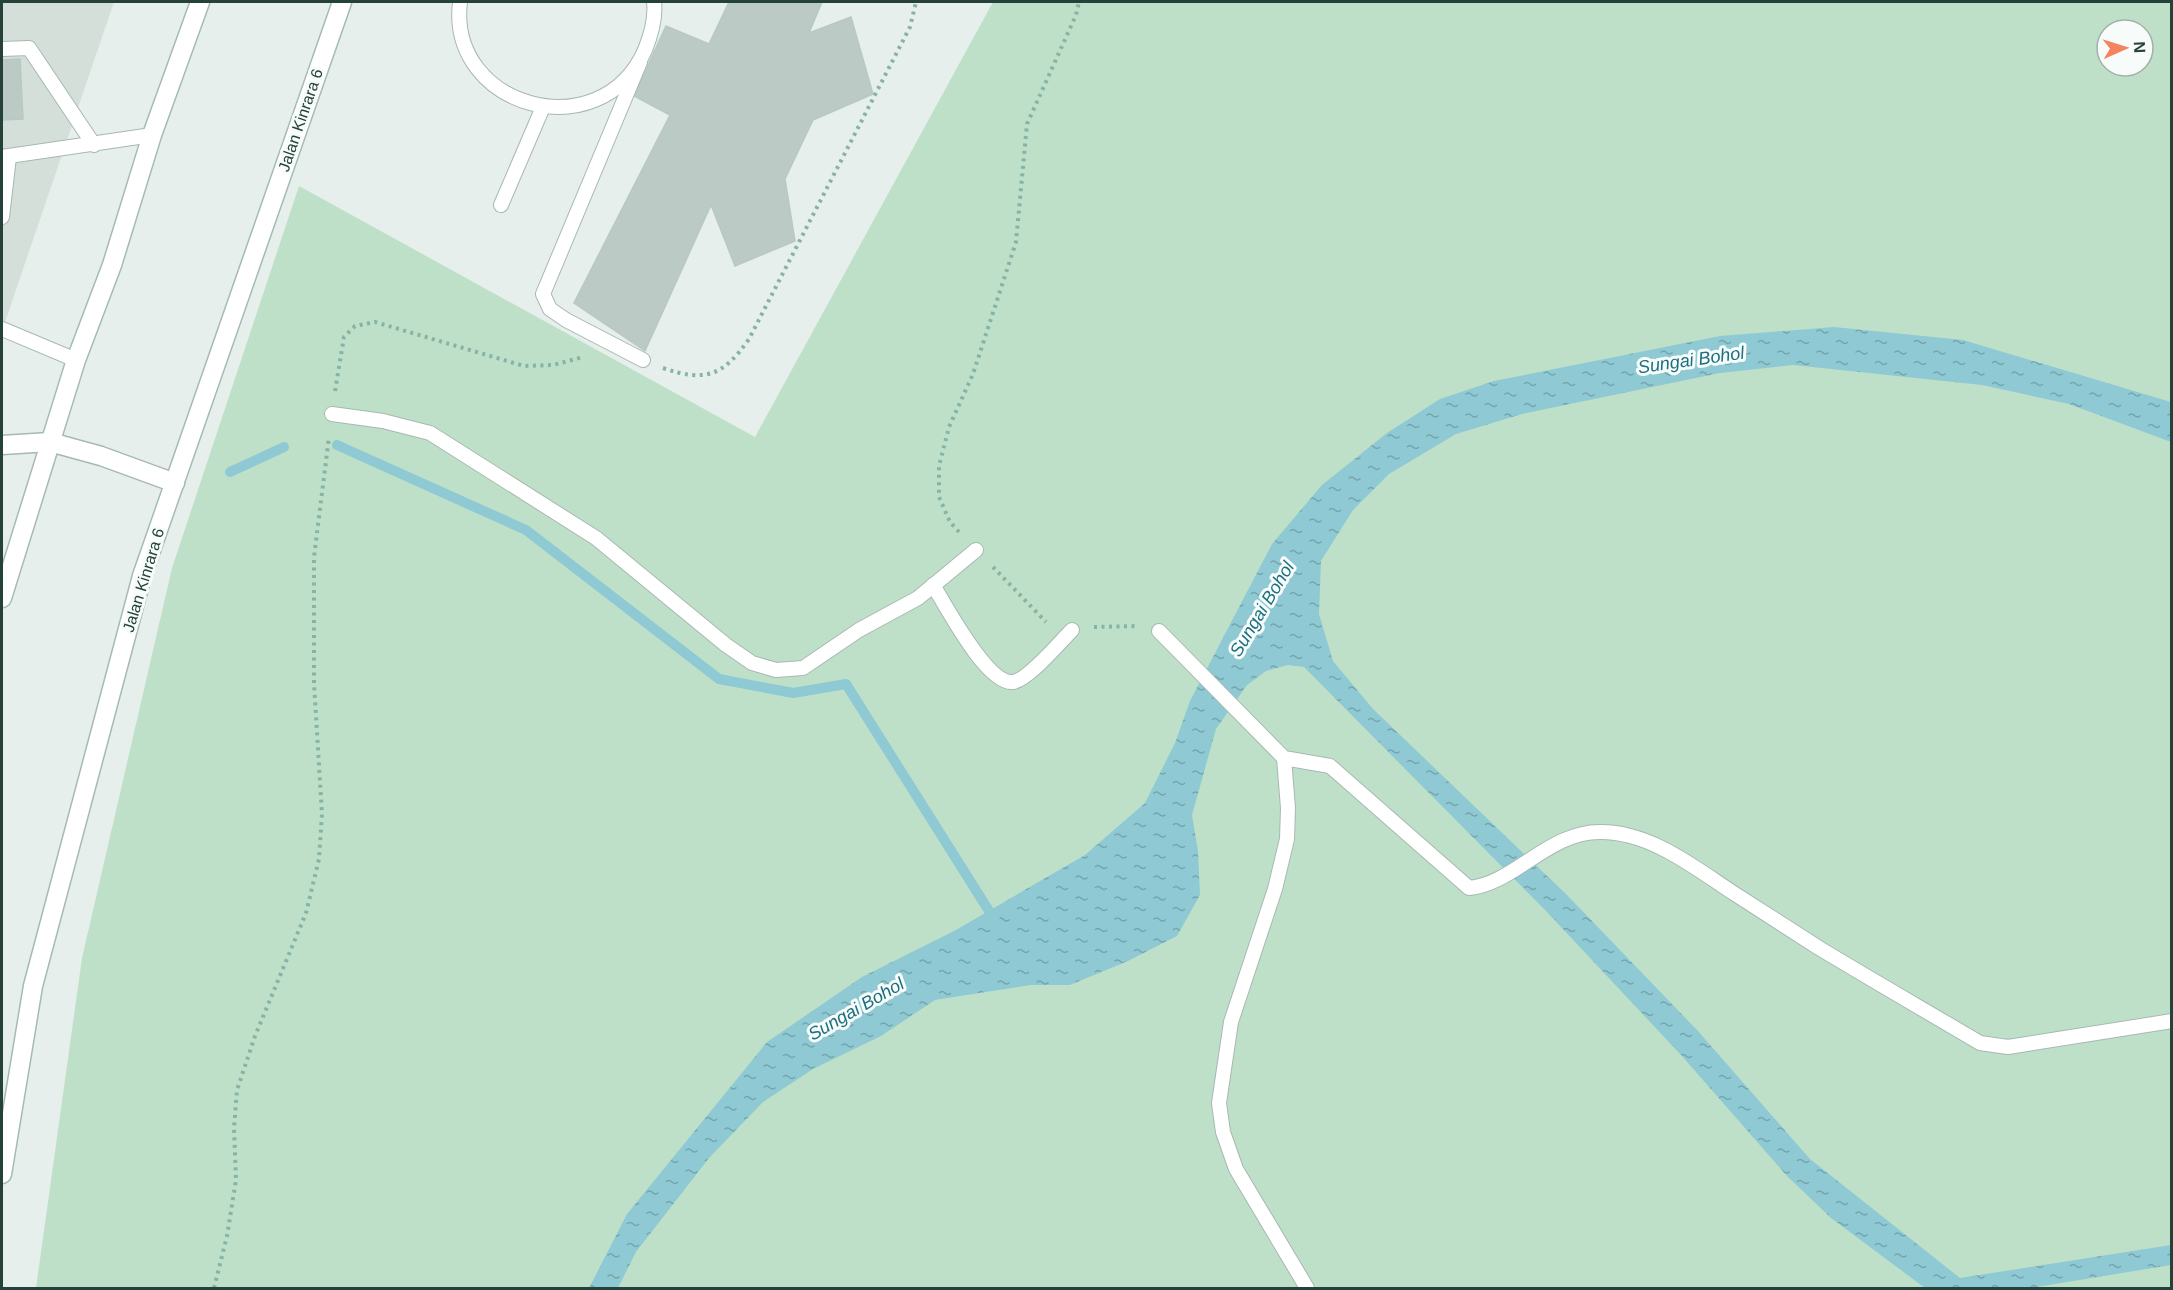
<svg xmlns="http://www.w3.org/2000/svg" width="2173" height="1290" viewBox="0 0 2173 1290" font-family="Arial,sans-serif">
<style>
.built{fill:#d4dfda}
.grass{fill:#bfe0c8;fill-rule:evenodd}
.water{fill:url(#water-ripples)}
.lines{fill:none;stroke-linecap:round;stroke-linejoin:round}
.stream{stroke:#8ec9d4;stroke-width:10}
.building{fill:#bbcac4;stroke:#b8c9c2;stroke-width:1.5}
.lane-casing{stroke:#a8b8b2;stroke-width:16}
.street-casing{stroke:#a8b8b2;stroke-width:21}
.secondary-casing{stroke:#a4bbb3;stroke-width:21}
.path{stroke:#86b3a5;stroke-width:4;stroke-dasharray:3 4.5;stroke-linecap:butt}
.lane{stroke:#fff;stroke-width:14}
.street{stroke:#fff;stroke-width:18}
.secondary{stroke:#fff;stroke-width:18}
.labels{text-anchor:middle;stroke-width:6;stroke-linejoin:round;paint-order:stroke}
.street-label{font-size:16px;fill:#24423a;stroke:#f7fbf9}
.water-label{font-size:18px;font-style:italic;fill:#1c6f80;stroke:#f7fbf9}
</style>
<defs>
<pattern id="water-ripples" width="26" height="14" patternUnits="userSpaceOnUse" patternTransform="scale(1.5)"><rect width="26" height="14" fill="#8ec9d4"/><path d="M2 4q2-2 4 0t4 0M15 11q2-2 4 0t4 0" fill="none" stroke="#74a5ad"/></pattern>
</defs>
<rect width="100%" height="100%" fill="#e6efeb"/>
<path class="built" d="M2,2h112l-112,329z"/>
<path class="grass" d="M993,2h1178v1286h-2135l46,-330 90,-390 127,-382 456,251zM2107,30h36v36h-36z"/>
<path class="water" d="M1834,327l129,13 208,62v40l-102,-38 -87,-19 -189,-20 -73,8 -198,41 -66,20 -67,40 -36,36 -32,51 -2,53 14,47 40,48 194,186 130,135 113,129 150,119 211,-33v20l-140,23h-106l-94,-70 -44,-42 -106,-121 -135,-144 -242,-244 -16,-2 -22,6 -19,14 -31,44 -24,86 6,36 2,44 -23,41 -49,25 -58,24h-39l-96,15 -54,36 -68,33 -50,33 -54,56 -73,94 -18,36h-29l38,-74 140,-172 95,-65 94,-47 129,-75 60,-52 30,-60 15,-42 82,-157 50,-59 65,-52 53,-34 54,-18 226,-45z"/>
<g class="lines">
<g class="stream">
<path d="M337,445l189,85 193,149 74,14 53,-9 150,238"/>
<path d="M230,472l54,-25"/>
</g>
</g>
<g class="building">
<path d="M729,2h93l-13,31 42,-16 22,77 -60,26 -28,59 10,62 -60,25 -24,-61 -66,146 -71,-48 96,-188 -36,-19 32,-70 43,18z"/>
<path d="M20,59l3,60 -21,1v-60z"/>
</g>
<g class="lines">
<g class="lane-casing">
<g id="lane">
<path d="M460,2c-13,106 141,148 185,48 6,-15 11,-32 9,-48"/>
<path d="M2,49l27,-1 65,97"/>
<path d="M640,62l-97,232 7,15 16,11 77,40"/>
<path d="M2,157l150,-22"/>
<path d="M501,205l42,-98"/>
<path d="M2,217l7,-60"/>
<path d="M2,329l74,31"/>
<path d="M332,414l51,7 47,12 166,105 130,107 26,18 24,7 27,-2 56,-38 59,-32 58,-48"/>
<path d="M933,585c13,21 54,100 80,97 15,-2 47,-40 59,-52"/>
<path d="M1159,631l125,127 46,8 139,122c45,-4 80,-57 132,-56 50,0 94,36 134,62 28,18 56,36 84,54 53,32 107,63 161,95l28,4 164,-26"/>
<path d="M1284,758l4,50 -1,31 -12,50 -44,133 -12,81 4,29 13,37 71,119"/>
</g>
</g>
<g class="street-casing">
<path id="street" d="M2,445l48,-3 51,14 74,27"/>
</g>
<g class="secondary-casing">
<g id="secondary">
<path d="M2,598l74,-238 36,-95 40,-130 48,-133"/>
<path d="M2,1174l31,-188 109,-410 200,-574"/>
</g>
</g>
<g class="path">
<path d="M663,368c43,15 61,7 86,-29l161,-312 6,-25"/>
<path d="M335,391l9,-54 11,-11 20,-4 149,44 29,-1 30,-8"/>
<path d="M959,532l-9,-10 -11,-25v-31l10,-39 24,-53 43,-132 11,-118 49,-109 3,-13"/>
<path d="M993,567l53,55"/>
<path d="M1094,627l43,-1"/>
<path d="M214,1288l13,-52 9,-56 -2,-52 3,-38 18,-54 51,-123 13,-54 3,-45 -8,-131v-126l15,-120"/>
</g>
<use href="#lane" class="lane"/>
<use href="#street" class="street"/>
<use href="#secondary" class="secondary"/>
</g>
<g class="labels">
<g class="street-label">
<text transform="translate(300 120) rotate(-71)" y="6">Jalan Kinrara 6</text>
<text transform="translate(143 580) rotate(-73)" y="6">Jalan Kinrara 6</text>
</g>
<g class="water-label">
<text transform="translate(1691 360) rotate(-8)" y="6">Sungai Bohol</text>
<text transform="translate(1262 609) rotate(-59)" y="6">Sungai Bohol</text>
<text transform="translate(856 1009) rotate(-30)" y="6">Sungai Bohol</text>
</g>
</g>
<rect width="2173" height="1290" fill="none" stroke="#24423a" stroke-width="6"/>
<g transform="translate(2125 48) rotate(87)"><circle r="28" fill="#f7fbf9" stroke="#a3b1ad" stroke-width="1.5"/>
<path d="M0-4.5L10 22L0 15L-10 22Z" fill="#f4845f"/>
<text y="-9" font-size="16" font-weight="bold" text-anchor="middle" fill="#24423a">N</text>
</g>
</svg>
